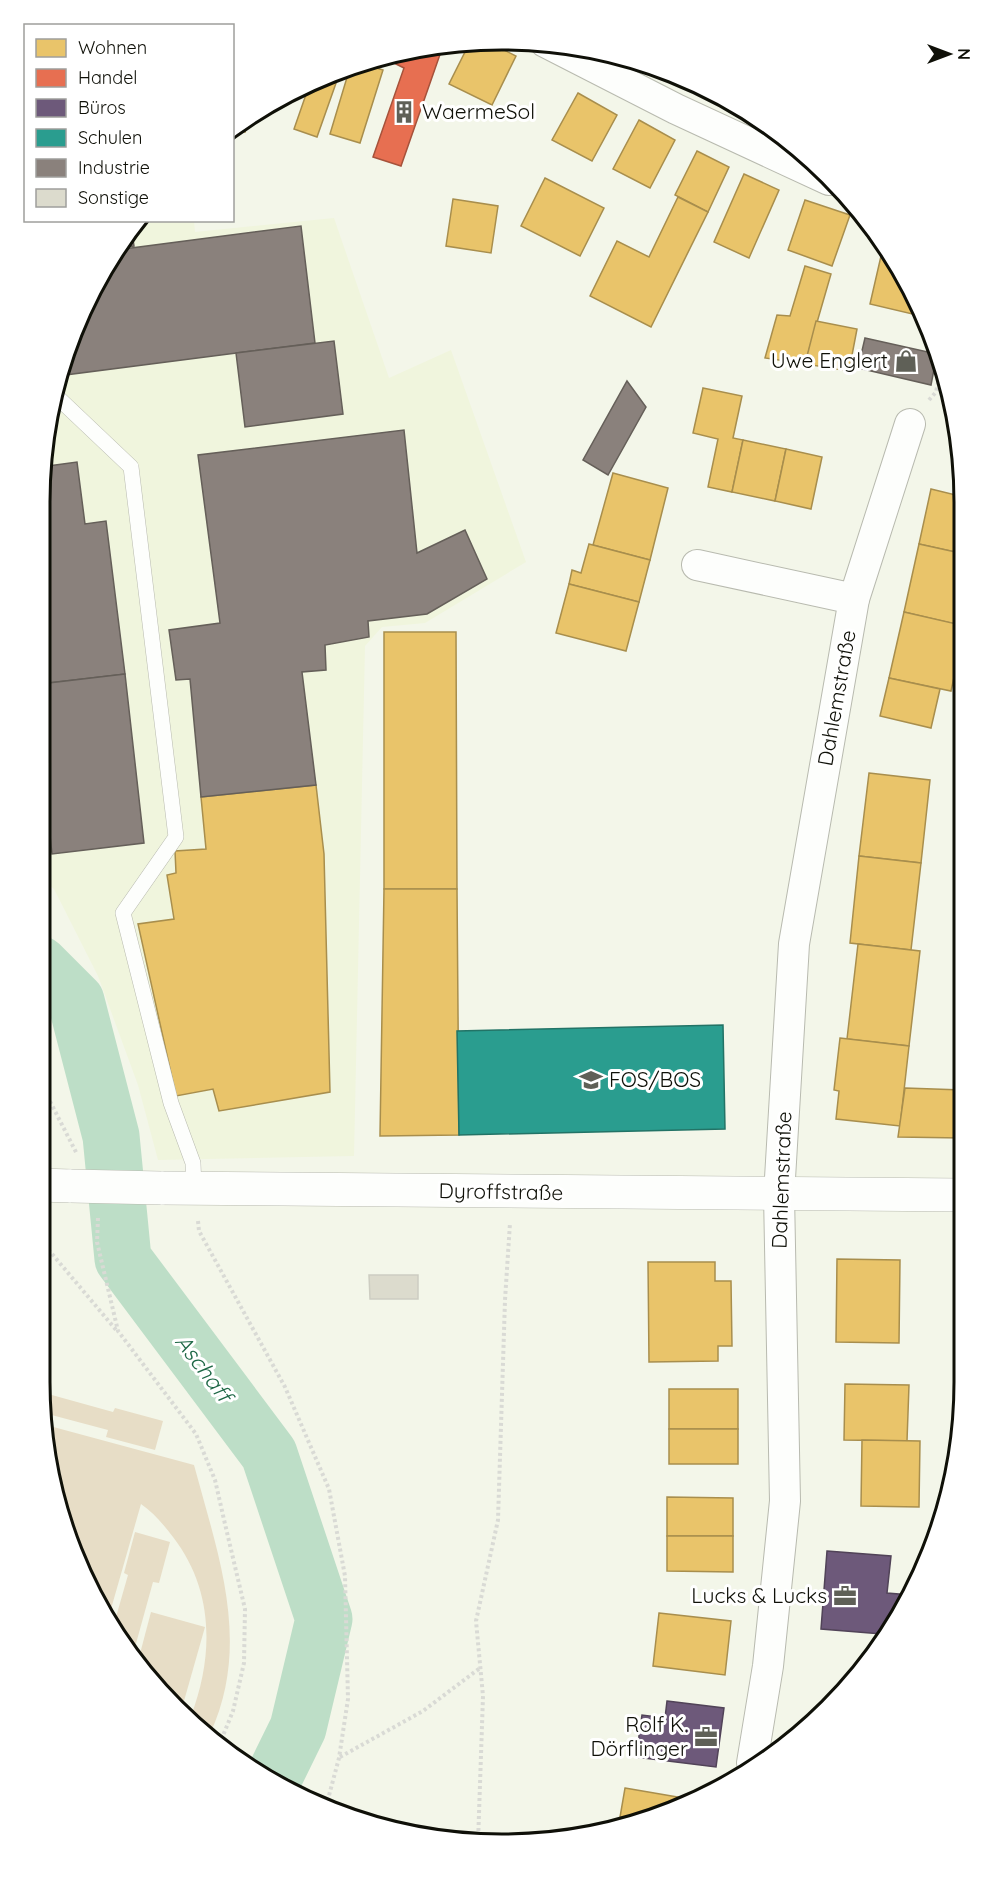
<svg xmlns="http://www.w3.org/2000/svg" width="1003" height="1883" viewBox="0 0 1003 1883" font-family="Quicksand,sans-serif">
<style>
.built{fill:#f0f5dd}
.green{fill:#e7ddc6}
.homes{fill:#e9c46a;stroke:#a88e4d;stroke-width:1.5}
.shops{fill:#e76f51;stroke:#a6523b;stroke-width:1.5}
.offices{fill:#6d597a;stroke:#514358;stroke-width:1.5}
.schools{fill:#2a9d8f;stroke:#227366;stroke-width:1.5}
.industry{fill:#8a817c;stroke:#655f59;stroke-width:1.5}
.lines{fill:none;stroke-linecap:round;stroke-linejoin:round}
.river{stroke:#bddec7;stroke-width:57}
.building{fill:#dcdbcd;stroke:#cdcdc2;stroke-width:1.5}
.service-casing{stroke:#b8baaf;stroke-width:16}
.minor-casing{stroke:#b8baaf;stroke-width:32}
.secondary-casing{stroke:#b8baaf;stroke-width:34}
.path{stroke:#d9dad5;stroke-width:4;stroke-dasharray:3 3;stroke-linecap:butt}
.service{stroke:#fdfefc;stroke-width:15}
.minor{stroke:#fdfefc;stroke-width:30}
.secondary{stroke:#fdfefc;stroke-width:33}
.secondary-bridge-casing{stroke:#b8baaf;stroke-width:34;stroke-linecap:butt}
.secondary-bridge{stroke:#fdfefc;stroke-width:33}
.labels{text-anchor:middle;stroke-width:6;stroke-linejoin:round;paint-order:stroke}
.poi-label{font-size:21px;fill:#0f1008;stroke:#fff;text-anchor:end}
.street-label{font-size:21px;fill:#0f1008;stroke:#fff}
.water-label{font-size:22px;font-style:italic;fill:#1d6745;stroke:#fff}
.rim{fill:none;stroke:#0f1008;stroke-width:3}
</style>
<rect width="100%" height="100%" fill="#f3f6e9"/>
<path class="built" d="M334,218l55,160 62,-28 75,212 -101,61 -43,4 -17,19 -11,510 -196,4 -20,-75 -40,-109 -44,-87 -14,-11v-406l15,-90 32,-85 47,-76h60l1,11z"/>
<g class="green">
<path d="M41,1392l72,20 2,-4 48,13 -8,29 -49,-13 2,-7 -64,-17z"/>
<path d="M46,1425l148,40c24,90 58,178 16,269l-19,-18c23,-61 23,-126 -18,-179 -10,-13 -19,-24 -32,-33l-32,112 -45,-86z"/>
<path d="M135,1532l35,10 -11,41 -6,-1 -21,76 -18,-34 14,-49 -4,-2z"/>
<path d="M151,1612l54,15 -23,81 -45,-43z"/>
</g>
<g class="homes">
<path d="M486,41l30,15 -24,49 -43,-21 21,-42z"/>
<path d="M358,62l25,8 -23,73 -30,-9 21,-70z"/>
<path d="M341,69l-24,68 -23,-8 16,-46z"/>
<path d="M578,93l39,22 -25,46 -40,-21z"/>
<path d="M251,114l-6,18 -12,-4z"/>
<path d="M639,120l36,20 -25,48 -37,-19z"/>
<path d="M697,151l32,16 -21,45 -33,-17z"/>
<path d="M744,174l35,16 -30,68 -35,-16z"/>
<path d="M545,178l59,30 -24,48 -59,-30z"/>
<path d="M678,197l30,15 -57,115 -61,-31 27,-55 32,16z"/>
<path d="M453,199l45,7 -7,47 -45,-7z"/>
<path d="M805,200l45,15 -18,51 -44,-16z"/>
<path d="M884,243l2,1 39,73 -55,-13z"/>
<path d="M805,266l26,8 -26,90 -40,-6 12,-43 13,1z"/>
<path d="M816,321l41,8 -8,42 -44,-7z"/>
<path d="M703,388l39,8 -9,42 10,2 -11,52 -24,-5 10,-48 -25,-6z"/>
<path d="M743,440l43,9 -11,52 -43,-9z"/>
<path d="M786,449l36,8 -11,52 -36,-8z"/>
<path d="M613,473l55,15 -18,72 -57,-15z"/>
<path d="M931,489l29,7v57l-41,-9z"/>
<path d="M589,544l61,16 -11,42 -70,-18 3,-14 9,3z"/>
<path d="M919,544l41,9v48l-5,23 -51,-12z"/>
<path d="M569,584l70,18 -13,49 -70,-18z"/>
<path d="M904,612l57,13v21l-10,45 -62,-13z"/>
<path d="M384,632h72l1,257h-73z"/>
<path d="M889,678l51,11 -9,39 -51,-12z"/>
<path d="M869,773l61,7 -9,83 -62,-7z"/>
<path d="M316,785l8,69 6,238 -111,19 -6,-22 -37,7 -38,-172 36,-5 -7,-44 9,-2 -1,-22 31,-2 -5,-52z"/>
<path d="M859,856l62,7 -10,87 -61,-7z"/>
<path d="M384,889h73l2,246 -79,1z"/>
<path d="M858,944l62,7 -11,95 -62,-7z"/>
<path d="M840,1038l69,8 -9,80 -64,-7 3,-28 -5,-1z"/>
<path d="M905,1088l57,2v48l-64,-1z"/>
<path d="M837,1259l63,1 -1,83 -63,-1z"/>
<path d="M648,1262h67v19h16l1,65h-14v15l-69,1z"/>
<path d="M845,1384l64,1 -2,56 -63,-1z"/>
<rect x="669" y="1389" width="69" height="40"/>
<rect x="669" y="1429" width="69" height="35"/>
<path d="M862,1440l58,1 -1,66 -58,-1z"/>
<path d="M667,1497l66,1v38h-66z"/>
<path d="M667,1536h66v36l-66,-1z"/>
<path d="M659,1613l72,8 -6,54 -72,-9z"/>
<path d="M625,1788l70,12 -76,23z"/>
</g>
<path class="shops" d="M444,43l-43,123 -28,-9 31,-89 -22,-11z"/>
<g class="offices">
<path d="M827,1551l64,5 -4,37 23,2 -28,39 -61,-5z"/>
<path d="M667,1701l57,7 -8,59 -80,-10 6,-42 23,3z"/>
</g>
<path class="schools" d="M723,1025l2,104 -266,6 -2,-104z"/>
<g class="industry">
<path d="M131,226l3,20 -17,2z"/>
<path d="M301,226l14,117 -258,33 30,-79 29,-47z"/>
<path d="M865,338l72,16 -6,31 -73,-17z"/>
<path d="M334,341l9,73 -98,13 -9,-74z"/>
<path d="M627,381l19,26 -38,68 -25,-15z"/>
<path d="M404,430l13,123 48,-23 22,49 -60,35 -59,7 1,16 -44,8 1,25 -24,2 14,113 -115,12 -11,-118 -14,1 -7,-50 51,-7 -22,-168z"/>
<path d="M77,462l8,62 21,-3 19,153 -85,10 1,-217z"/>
<path d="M125,674l19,169 -92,11 -7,-64 -5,1v-107z"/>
</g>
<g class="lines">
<path class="river" d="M39,964l37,37 35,135 12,123 146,195 55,165 -26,109 -25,51"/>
</g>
<path class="building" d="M369,1275h49v24h-48z"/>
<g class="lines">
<g class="service-casing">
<path id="service" d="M53,393l78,74 45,370 -53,76 48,190 22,60 1,26"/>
</g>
<g class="minor-casing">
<g id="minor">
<path d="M545,42l131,67 153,71"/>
<path d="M697,565l157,34"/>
<path d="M752,1763l16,-97 17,-165 -6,-306 15,-251 60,-345 56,-175"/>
</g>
</g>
<g class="secondary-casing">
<g id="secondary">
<path d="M39,1185l32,1"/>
<path d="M161,1188l801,7"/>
</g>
</g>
<g class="path">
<path d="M929,400l7,-8 5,-23"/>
<path d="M39,1080l38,74"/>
<path d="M98,1218l-1,24 21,89 78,103 19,46 10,44 20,85 -1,54 -11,48 -13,32"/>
<path d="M198,1221l1,10 86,156 44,102 16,87 3,123 -9,59 -12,45"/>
<path d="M39,1228l3,14 75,89"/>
<path d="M340,1757l83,-46 57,-43"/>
<path d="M478,1843l5,-147 -7,-75 22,-101 7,-220 5,-77"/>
</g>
<use href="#service" class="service"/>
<use href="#minor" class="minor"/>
<use href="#secondary" class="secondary"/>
<g class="secondary-bridge-casing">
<path id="secondary-bridge" d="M71,1186l90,2"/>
</g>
<use href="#secondary-bridge" class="secondary-bridge"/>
</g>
<defs>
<g id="building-bare" transform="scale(1.8)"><path d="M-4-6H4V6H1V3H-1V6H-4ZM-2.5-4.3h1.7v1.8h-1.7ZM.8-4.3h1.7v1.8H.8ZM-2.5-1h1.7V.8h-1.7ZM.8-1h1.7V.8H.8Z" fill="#5f6057" stroke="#fff" stroke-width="2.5" paint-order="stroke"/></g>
<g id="shop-bare" transform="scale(1.8)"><path d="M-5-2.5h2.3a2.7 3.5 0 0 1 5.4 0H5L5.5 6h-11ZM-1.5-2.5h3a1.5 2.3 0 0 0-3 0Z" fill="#5f6057" stroke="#fff" stroke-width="2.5" paint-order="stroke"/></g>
<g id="school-bare" transform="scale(1.8)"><path d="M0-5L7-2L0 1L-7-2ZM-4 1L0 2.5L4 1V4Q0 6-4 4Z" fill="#5f6057" stroke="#fff" stroke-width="2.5" paint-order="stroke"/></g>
<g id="office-bare" transform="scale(1.8)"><path d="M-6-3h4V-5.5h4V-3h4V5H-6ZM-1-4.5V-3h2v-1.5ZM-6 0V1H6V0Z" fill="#5f6057" stroke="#fff" stroke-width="2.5" paint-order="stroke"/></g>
</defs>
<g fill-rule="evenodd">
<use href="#building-bare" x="404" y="112"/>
<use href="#shop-bare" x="906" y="361"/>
<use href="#school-bare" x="591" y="1080"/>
<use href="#office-bare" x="845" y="1596"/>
<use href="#office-bare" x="706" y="1737"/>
</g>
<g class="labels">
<g class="poi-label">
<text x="422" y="119" text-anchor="start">WaermeSol</text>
<text x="888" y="368">Uwe Englert</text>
<text x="609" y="1087" text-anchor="start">FOS/BOS</text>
<text x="827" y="1603">Lucks &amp; Lucks</text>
<text x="688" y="1732">Rolf K.<tspan x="688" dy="24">Dörflinger</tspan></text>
</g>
<g class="street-label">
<text transform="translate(837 698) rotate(-80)" y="7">Dahlemstraße</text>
<text transform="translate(782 1180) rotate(-88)" y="7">Dahlemstraße</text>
<text transform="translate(501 1192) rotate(1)" y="7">Dyroffstraße</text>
</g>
<g class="water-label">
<text transform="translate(204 1368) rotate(53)" y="8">Aschaff</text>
</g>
</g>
<path d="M0 0H1003V1883H0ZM502 50H502A452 452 0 0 1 954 502V1382A452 452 0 0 1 502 1834H502A452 452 0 0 1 50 1382V502A452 452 0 0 1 502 50Z" fill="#fff" fill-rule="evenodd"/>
<path class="rim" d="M502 50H502A452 452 0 0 1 954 502V1382A452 452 0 0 1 502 1834H502A452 452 0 0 1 50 1382V502A452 452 0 0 1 502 50Z"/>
<rect x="24" y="24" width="210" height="198" fill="#ffffff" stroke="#9f9f9c" stroke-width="1.5"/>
<rect x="36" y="39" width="30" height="18" fill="#e9c46a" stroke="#9f9f9c" stroke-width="1.5"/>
<text x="78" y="54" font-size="18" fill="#0f1008">Wohnen</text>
<rect x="36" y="69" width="30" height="18" fill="#e76f51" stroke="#9f9f9c" stroke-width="1.5"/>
<text x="78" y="84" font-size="18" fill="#0f1008">Handel</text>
<rect x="36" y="99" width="30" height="18" fill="#6d597a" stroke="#9f9f9c" stroke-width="1.5"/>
<text x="78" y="114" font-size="18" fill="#0f1008">Büros</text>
<rect x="36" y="129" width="30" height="18" fill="#2a9d8f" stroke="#9f9f9c" stroke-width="1.5"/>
<text x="78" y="144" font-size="18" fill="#0f1008">Schulen</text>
<rect x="36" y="159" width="30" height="18" fill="#8a817c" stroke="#9f9f9c" stroke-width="1.5"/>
<text x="78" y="174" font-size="18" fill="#0f1008">Industrie</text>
<rect x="36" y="189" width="30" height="18" fill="#dcdbcd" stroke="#9f9f9c" stroke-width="1.5"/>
<text x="78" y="204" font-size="18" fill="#0f1008">Sonstige</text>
<g transform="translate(949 54) rotate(90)" stroke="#ffffff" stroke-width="4.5" paint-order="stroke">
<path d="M0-4.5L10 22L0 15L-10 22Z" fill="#0f1008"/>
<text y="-9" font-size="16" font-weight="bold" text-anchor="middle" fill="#0f1008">N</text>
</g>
</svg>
